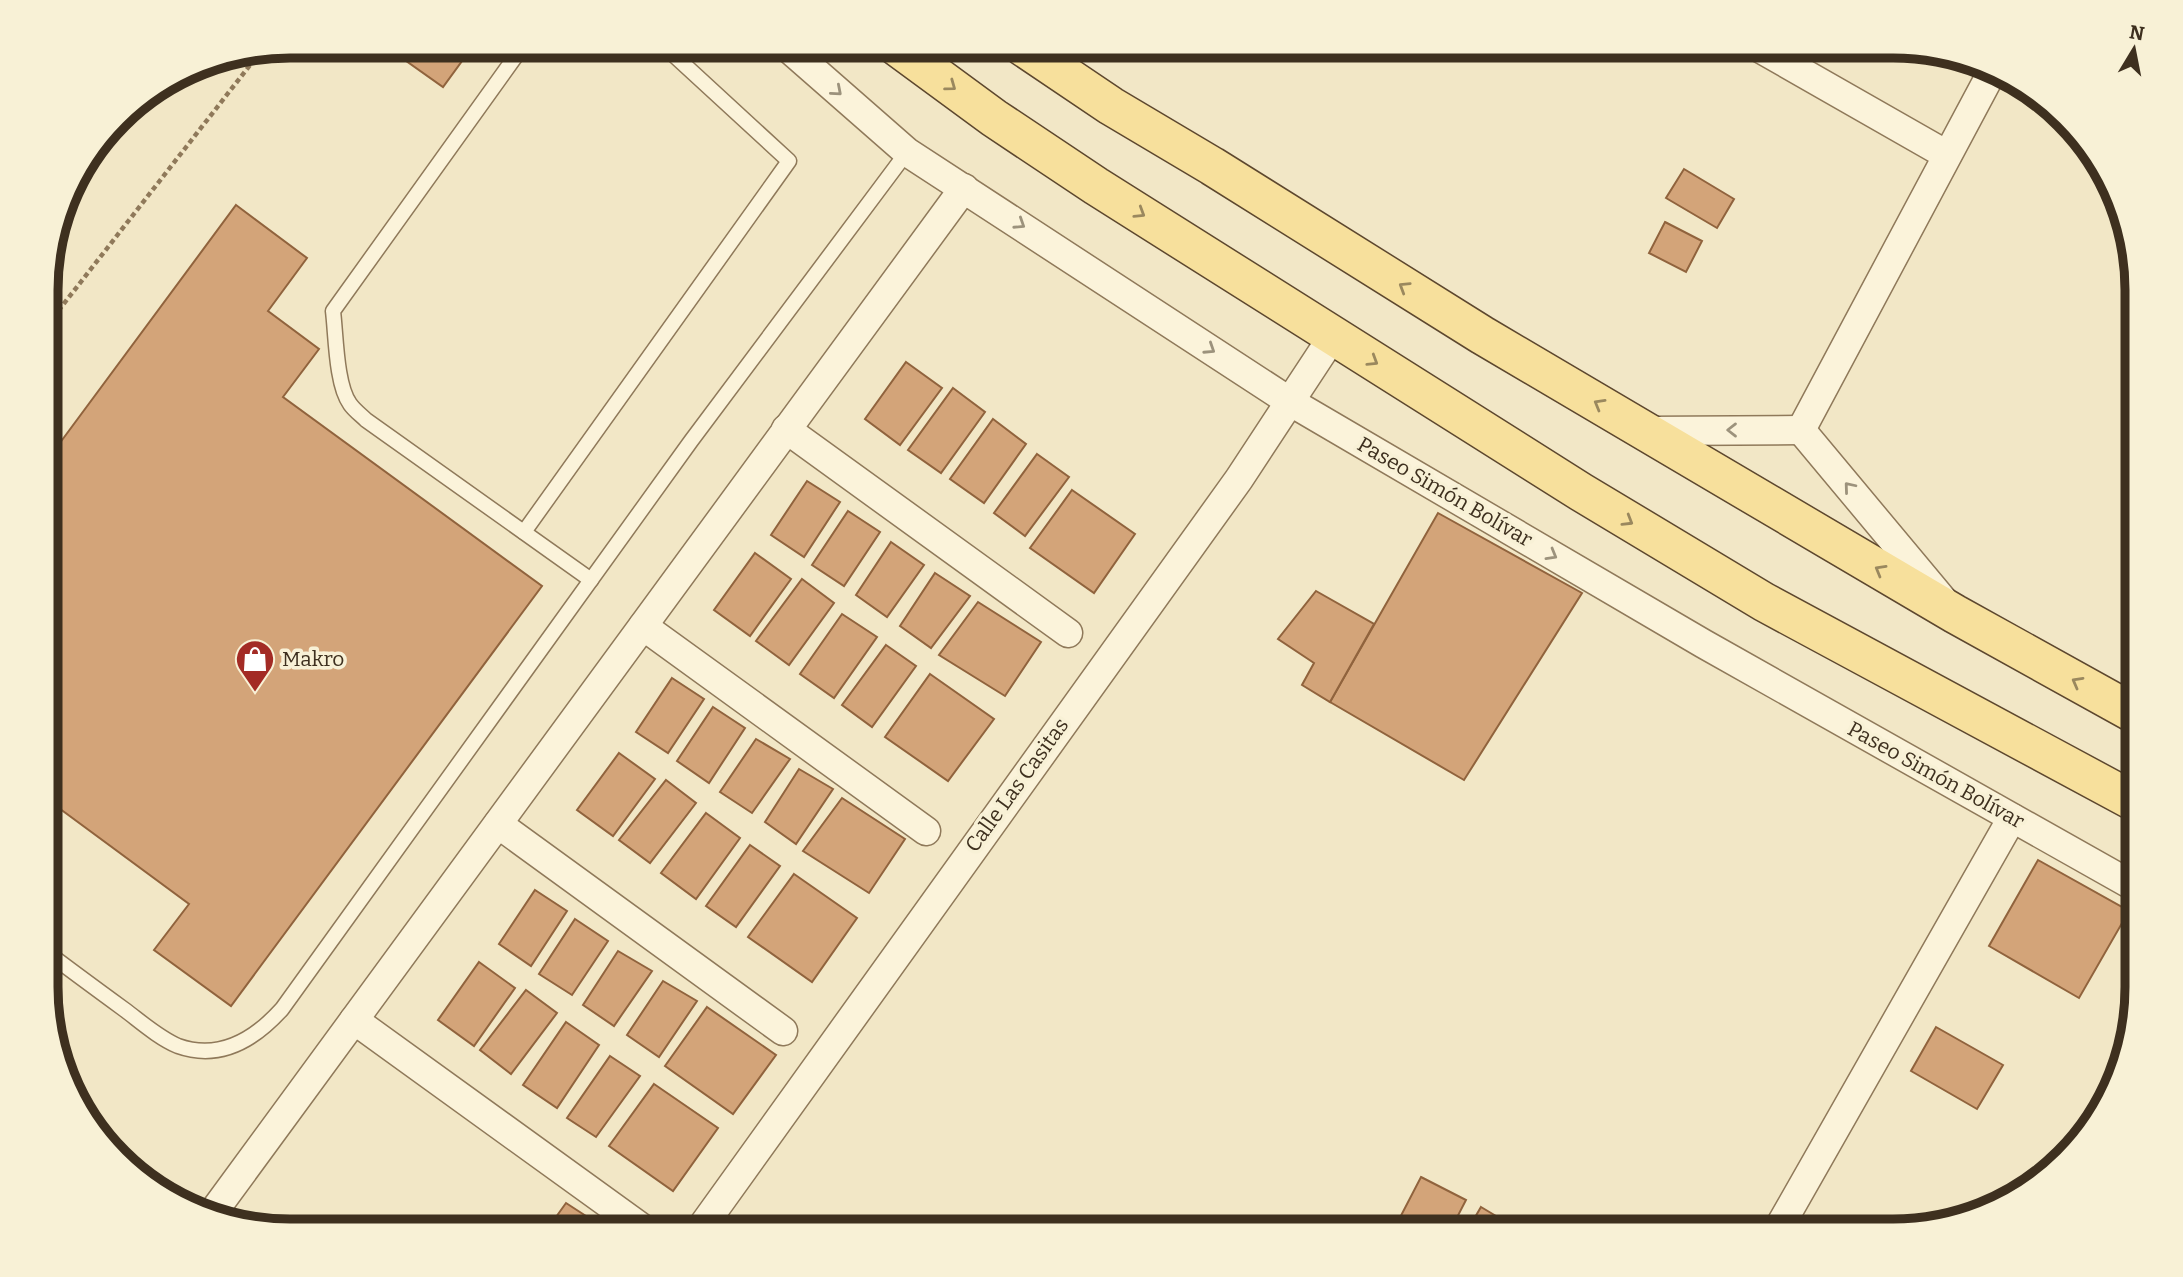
<svg xmlns="http://www.w3.org/2000/svg" width="2183" height="1277" viewBox="0 0 2183 1277" font-family="Bitter,serif">
<style>
.building{fill:#d3a479;stroke:#90633d;stroke-width:2}
.lines{fill:none;stroke-linecap:round;stroke-linejoin:round}
.service-casing{stroke:#8f795a;stroke-width:17}
.minor-casing{stroke:#8f795a;stroke-width:31}
.primary-casing{stroke:#5d472e;stroke-width:41}
.path{stroke:#8f795a;stroke-width:4.5;stroke-dasharray:5 3.5;stroke-linecap:butt}
.service{stroke:#fbf3da;stroke-width:14}
.minor{stroke:#fbf3da;stroke-width:28}
.primary{stroke:#f7e09c;stroke-width:38}
.oneway{stroke:#9a885e}
.oneway2{stroke:#9c927c}
.labels{text-anchor:middle;stroke-width:7;stroke-linejoin:round;paint-order:stroke}
.street-label{font-size:21px;fill:#3e301f;stroke:#f8f1d6}
.poi-label{font-size:21px;fill:#3e301f;stroke:#f8f1d6;text-anchor:start}
.rim{fill:none;stroke:#3e301f;stroke-width:9}
</style>
<rect width="100%" height="100%" fill="#f2e7c6"/>
<g class="building">
<path d="M385,46h88l-30,41z"/>
<path d="M1684,169l50,30 -17,29 -51,-30z"/>
<path d="M236,205l71,53 -39,53 51,38 -36,48 259,189 -311,420 -77,-56 35,-46 -141,-104v-341z"/>
<path d="M1665,222l37,19 -16,31 -37,-19z"/>
<path d="M906,362l36,26 -42,57 -35,-26z"/>
<path d="M953,388l32,24 -44,61 -33,-23z"/>
<path d="M993,419l33,25 -42,59 -34,-24z"/>
<path d="M1037,454l32,23 -44,59 -31,-23z"/>
<path d="M807,481l33,21 -36,55 -33,-22z"/>
<path d="M1072,490l63,44 -41,59 -64,-45z"/>
<path d="M848,511l32,21 -36,54 -32,-21z"/>
<path d="M1438,513l144,80 -118,187 -134,-78z"/>
<path d="M891,542l33,23 -37,52 -31,-22z"/>
<path d="M755,553l36,26 -41,57 -36,-26z"/>
<path d="M935,573l35,23 -39,52 -31,-22z"/>
<path d="M802,579l32,24 -45,62 -33,-24z"/>
<path d="M1316,591l58,33 -44,78 -28,-17 12,-22 -36,-24z"/>
<path d="M978,602l63,40 -36,54 -66,-41z"/>
<path d="M842,614l35,23 -43,61 -34,-24z"/>
<path d="M886,645l30,21 -44,61 -30,-22z"/>
<path d="M930,674l64,45 -46,62 -63,-44z"/>
<path d="M672,678l32,21 -36,54 -32,-21z"/>
<path d="M713,707l32,21 -36,55 -32,-22z"/>
<path d="M756,739l34,20 -38,54 -32,-21z"/>
<path d="M619,753l36,26 -42,57 -36,-26z"/>
<path d="M799,769l34,20 -37,55 -31,-22z"/>
<path d="M666,780l30,23 -46,60 -31,-23z"/>
<path d="M842,798l63,41 -36,54 -66,-42z"/>
<path d="M706,813l34,25 -44,61 -35,-26z"/>
<path d="M750,845l30,21 -44,61 -30,-21z"/>
<path d="M2038,860l91,51 -50,87 -90,-52z"/>
<path d="M794,874l63,44 -45,64 -64,-45z"/>
<path d="M535,890l32,21 -36,55 -32,-22z"/>
<path d="M575,919l33,22 -36,54 -33,-21z"/>
<path d="M618,951l34,20 -38,55 -31,-21z"/>
<path d="M479,962l36,26 -41,58 -36,-26z"/>
<path d="M663,981l34,20 -38,56 -32,-22z"/>
<path d="M526,990l31,23 -46,61 -31,-24z"/>
<path d="M707,1007l69,48 -43,59 -68,-48z"/>
<path d="M566,1022l33,23 -42,63 -34,-23z"/>
<path d="M1936,1027l67,38 -26,44 -66,-38z"/>
<path d="M610,1056l30,20 -44,61 -29,-19z"/>
<path d="M654,1084l64,44 -45,63 -64,-45z"/>
<path d="M1421,1177l45,23 -16,31h-57z"/>
<path d="M566,1203l43,28h-63z"/>
<path d="M1481,1207l40,24h-54z"/>
</g>
<g class="lines">
<g class="service-casing">
<g id="service">
<path d="M523,46l-190,265c3,24 3,74 17,93 4,6 11,11 16,16l225,160"/>
<path d="M524,532l265,-371 -125,-115"/>
<path d="M48,953c25,19 51,38 77,57 16,12 34,28 53,36 42,15 77,-7 104,-37l409,-568 216,-289"/>
</g>
</g>
<g class="minor-casing">
<g id="minor">
<path d="M786,46l121,106 382,249 415,243 433,244"/>
<path d="M1756,46l191,109"/>
<path d="M786,429l282,204"/>
<path d="M1801,430l191,-358"/>
<path d="M1801,430l141,169"/>
<path d="M1646,431l155,-1"/>
<path d="M643,626l283,205"/>
<path d="M498,824l285,207"/>
<path d="M354,1020l288,208"/>
<path d="M214,1211l750,-1023"/>
<path d="M699,1231l540,-752 94,-143"/>
<path d="M1777,1231l235,-413"/>
</g>
</g>
<g class="primary-casing">
<g id="primary">
<path d="M896,46l98,72 102,68 485,306 183,110 373,201"/>
<path d="M1022,46l89,60 101,60 270,169 473,279 182,101"/>
</g>
</g>
<path class="path" d="M48,324l213,-273"/>
<use href="#service" class="service"/>
<use href="#minor" class="minor"/>
<use href="#primary" class="primary"/>
</g>
<defs><path id="oneway-chevron" d="M-2-3.5L2.5 0L-2 3.5" fill="none" stroke-width="1.6" stroke-linecap="round" stroke-linejoin="round" transform="scale(1.75)"/></defs>
<g class="oneway">
<use href="#oneway-chevron" transform="translate(951 86) rotate(36)"/>
<use href="#oneway-chevron" transform="translate(1140 213) rotate(32)"/>
<use href="#oneway-chevron" transform="translate(1404 287) rotate(-148)"/>
<use href="#oneway-chevron" transform="translate(1373 361) rotate(32)"/>
<use href="#oneway-chevron" transform="translate(1599 404) rotate(-150)"/>
<use href="#oneway-chevron" transform="translate(1628 521) rotate(31)"/>
<use href="#oneway-chevron" transform="translate(1880 570) rotate(-150)"/>
<use href="#oneway-chevron" transform="translate(2077 682) rotate(-151)"/>
</g>
<g class="oneway2">
<use href="#oneway-chevron" transform="translate(837 91) rotate(41)"/>
<use href="#oneway-chevron" transform="translate(1020 224) rotate(33)"/>
<use href="#oneway-chevron" transform="translate(1210 349) rotate(33)"/>
<use href="#oneway-chevron" transform="translate(1732 430) rotate(180)"/>
<use href="#oneway-chevron" transform="translate(1849 487) rotate(-130)"/>
<use href="#oneway-chevron" transform="translate(1552 555) rotate(30)"/>
</g>
<defs>
<g id="shop-pin" transform="scale(2.0125)"><path d="M0 17L-7.5 6A9.5 9.5 0 1 1 7.5 6Z" fill="#a32b25" stroke="#f8f1d6"/><path d="M-5-2.5h2.3a2.7 3.5 0 0 1 5.4 0H5L5.5 6h-11ZM-1.5-2.5h3a1.5 2.3 0 0 0-3 0Z" fill="#fff"/></g>
</defs>
<g fill-rule="evenodd">
<use href="#shop-pin" x="255" y="659"/>
</g>
<g class="labels">
<g class="street-label">
<text transform="translate(1445 492) rotate(30)" y="7">Paseo Simón Bolívar</text>
<text transform="translate(1936 775) rotate(29)" y="7">Paseo Simón Bolívar</text>
<text transform="translate(1017 785) rotate(-54)" y="7">Calle Las Casitas</text>
</g>
<g class="poi-label">
<text x="282" y="666">Makro</text>
</g>
</g>
<path d="M0 0H2183V1277H0ZM290 58H1893A232 232 0 0 1 2125 290V987A232 232 0 0 1 1893 1219H290A232 232 0 0 1 58 987V290A232 232 0 0 1 290 58Z" fill="#f8f1d6" fill-rule="evenodd"/>
<path class="rim" d="M290 58H1893A232 232 0 0 1 2125 290V987A232 232 0 0 1 1893 1219H290A232 232 0 0 1 58 987V290A232 232 0 0 1 290 58Z"/>
<g transform="translate(2134 49) rotate(10)" stroke="#f8f1d6" stroke-width="5" paint-order="stroke">
<path d="M0-5L12 26L0 18L-12 26Z" fill="#3e301f"/>
<text y="-10" font-size="19" font-weight="bold" text-anchor="middle" fill="#3e301f">N</text>
</g>
</svg>
